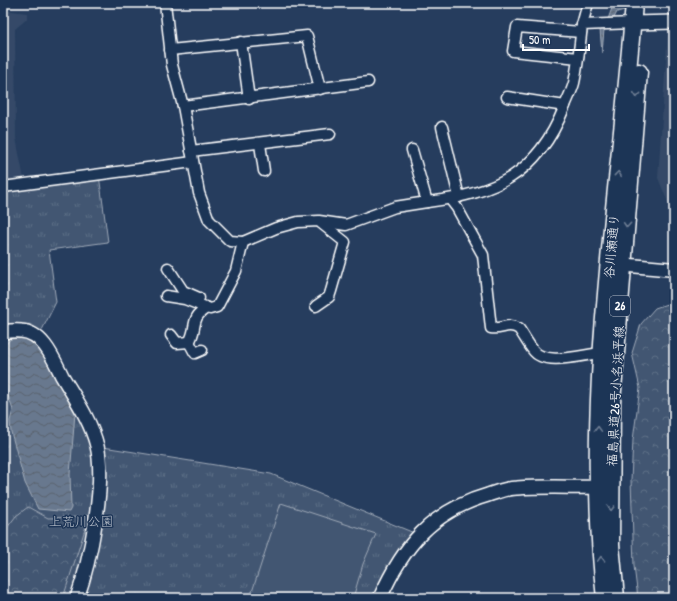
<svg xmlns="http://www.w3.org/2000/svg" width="677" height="601" viewBox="0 0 677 601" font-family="'Patrick Hand','Klee One',sans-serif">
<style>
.built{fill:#344a68}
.grass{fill:url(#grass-tufts);stroke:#a0aab8}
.forest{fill:url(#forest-crowns);stroke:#a0aab8}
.pitch{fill:#425672;stroke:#a0aab8}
.water{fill:url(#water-waves);stroke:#a4aebb}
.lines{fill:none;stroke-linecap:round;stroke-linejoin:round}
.minor-casing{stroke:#fff;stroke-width:13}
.tertiary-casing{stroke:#fff;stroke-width:16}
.primary-casing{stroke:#fff;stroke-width:19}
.minor{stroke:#1d3557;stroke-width:10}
.tertiary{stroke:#1d3557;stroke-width:13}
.primary{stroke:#1d3557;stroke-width:16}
.oneway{stroke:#6c7c92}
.labels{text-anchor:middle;stroke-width:3;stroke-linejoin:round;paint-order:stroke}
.shield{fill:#1d3557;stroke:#bbc2cd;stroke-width:1}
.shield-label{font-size:12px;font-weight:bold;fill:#fff}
.street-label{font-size:13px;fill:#fff;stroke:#1d3557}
.park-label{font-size:13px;fill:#bdc4ce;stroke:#1d3557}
</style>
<defs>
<pattern id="grass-tufts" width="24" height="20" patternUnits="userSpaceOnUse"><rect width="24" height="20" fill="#425672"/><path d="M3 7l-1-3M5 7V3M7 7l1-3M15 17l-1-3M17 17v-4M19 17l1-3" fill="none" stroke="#5e6f87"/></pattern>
<pattern id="forest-crowns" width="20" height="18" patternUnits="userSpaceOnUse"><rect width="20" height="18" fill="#425672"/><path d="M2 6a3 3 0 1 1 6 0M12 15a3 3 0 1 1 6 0" fill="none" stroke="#5e6f87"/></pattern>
<pattern id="water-waves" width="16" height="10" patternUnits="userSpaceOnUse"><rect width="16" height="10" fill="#67788e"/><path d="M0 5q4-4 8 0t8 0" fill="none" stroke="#5a626d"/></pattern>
</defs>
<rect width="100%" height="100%" fill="#263d5e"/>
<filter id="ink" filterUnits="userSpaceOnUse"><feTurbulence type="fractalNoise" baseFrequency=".025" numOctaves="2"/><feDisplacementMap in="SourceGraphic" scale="8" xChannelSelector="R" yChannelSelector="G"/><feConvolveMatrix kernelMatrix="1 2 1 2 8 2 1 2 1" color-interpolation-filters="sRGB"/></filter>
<g filter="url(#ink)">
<g class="built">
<path d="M3,10l24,3v6l-12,10 1,109 8,41 -21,2z"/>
<path d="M668,30h6v187l-16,-39z"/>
</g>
<path class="grass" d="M99,175l9,67 -59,8 7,52 -18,36 59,108 174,28 148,61 -39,63h-377v-411z"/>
<g class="forest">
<path d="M667,304l7,3v291h-36l-4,-32 -3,-86 2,-40 7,-52 -8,-35 9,-29 14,-16z"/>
<path d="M28,507l20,11 30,-1 9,6 -24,75h-60v-65l13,-17z"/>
</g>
<path class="pitch" d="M281,503l95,31 -13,30 -10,34h-103z"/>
<g class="water">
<path d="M607,3h45l-35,9 -4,8 -9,10 -2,23 -2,-23 7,-8 5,-14z"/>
<path d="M20,338l8,1 13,11 34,63 -5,61 1,34 -2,4 -31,-3 -13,-26 -14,-51 -1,-11 3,-11 -10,-29v-35l8,-7z"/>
</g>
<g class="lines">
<g class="minor-casing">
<g id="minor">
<path d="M165,3l7,62 11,41 16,87 10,27 21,21 13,1 33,-14 22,-6 21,-1 27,4 49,-18 32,-5"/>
<path d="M582,25l6,-22"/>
<path d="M241,42l8,57"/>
<path d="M170,50l137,-14 13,53"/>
<path d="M578,58l-65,-7 4,-24 64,5"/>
<path d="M507,97l58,9"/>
<path d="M183,106l185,-24"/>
<path d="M442,127l17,70"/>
<path d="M260,144l4,27"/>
<path d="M412,150l15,52c68,-8 110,-27 137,-94 3,-8 8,-17 10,-25 4,-19 6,-39 8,-58l51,-2"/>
<path d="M191,151l139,-17"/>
<path d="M3,187l190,-25"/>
<path d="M450,199l7,9 26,47 8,73c12,2 16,-6 28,1 5,7 9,15 14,21 12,17 51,4 69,3"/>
<path d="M168,268l15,23 16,7"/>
<path d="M166,296l19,3 25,10 7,-2 19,-36 7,-29"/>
<path d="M316,306l13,-9 2,-6 14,-49 -24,-19"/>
<path d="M171,335l6,8 12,-1c9,-13 0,-24 18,-34"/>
<path d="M189,342l6,11 7,-3"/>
</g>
</g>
<g class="tertiary-casing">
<g id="tertiary">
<path d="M633,23l41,-1"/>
<path d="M614,264l55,5 5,1"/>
<path d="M3,332c6,-1 12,-2 18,-1 22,1 33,29 41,45 13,22 29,45 35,70 9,37 -7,116 -20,152"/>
<path d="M380,598c23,-52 52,-87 108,-103 9,-3 19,-7 29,-7 30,-2 61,0 91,-1"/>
</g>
</g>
<g class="primary-casing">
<g id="primary">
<path d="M605,598c-23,-198 14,-398 29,-595"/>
<path d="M616,598l-5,-53 1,-143 27,-330"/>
</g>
</g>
<use href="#minor" class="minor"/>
<use href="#tertiary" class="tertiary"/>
<use href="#primary" class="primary"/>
</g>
<defs><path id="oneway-chevron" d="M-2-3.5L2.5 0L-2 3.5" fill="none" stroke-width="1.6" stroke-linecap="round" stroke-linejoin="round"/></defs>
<g class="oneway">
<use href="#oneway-chevron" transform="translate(637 95) rotate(95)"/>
<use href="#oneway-chevron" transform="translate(618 174) rotate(-84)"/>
<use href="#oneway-chevron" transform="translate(627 225) rotate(94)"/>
<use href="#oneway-chevron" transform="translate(598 429) rotate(-88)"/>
<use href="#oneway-chevron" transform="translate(611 508) rotate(89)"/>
<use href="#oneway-chevron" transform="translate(601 559) rotate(-92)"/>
</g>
</g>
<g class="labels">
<rect class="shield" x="610" y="296" width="20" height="20" rx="3"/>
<g class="shield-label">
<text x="620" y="310">26</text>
</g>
<g class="street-label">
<text transform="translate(611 246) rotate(-85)" y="5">谷川瀬通り</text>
<text transform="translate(615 396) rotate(-87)" y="5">福島県道26号小名浜平線</text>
</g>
<g class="park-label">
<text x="81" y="526">上荒川公園</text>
</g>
</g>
<rect width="677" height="601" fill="none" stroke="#1d3557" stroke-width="16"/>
<rect x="8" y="8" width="661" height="585" fill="none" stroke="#fff" stroke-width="1.5" filter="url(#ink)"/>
<path d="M523 44v6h66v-6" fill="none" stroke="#ffffff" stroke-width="2"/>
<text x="529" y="44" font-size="12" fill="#ffffff" stroke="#1d3557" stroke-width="3" paint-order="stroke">50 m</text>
</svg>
